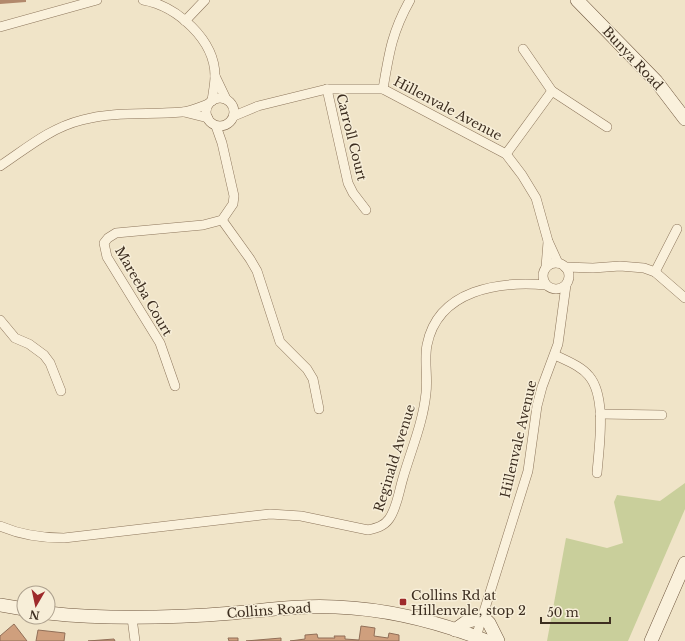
<svg xmlns="http://www.w3.org/2000/svg" width="685" height="641" viewBox="0 0 685 641" font-family="'Libre Baskerville',serif">
<style>
.green{fill:#c9cf9b}
.lines{fill:none;stroke-linecap:round;stroke-linejoin:round}
.street-casing{stroke:#8d765c;stroke-width:10}
.secondary-casing{stroke:#6f573f;stroke-width:14}
.street{stroke:#faf1dc;stroke-width:9}
.secondary{stroke:#faf1dc;stroke-width:13}
.wall{fill:#b2896c}
.building{fill:#cf9f7d;stroke:#916f58}
.poi-dot{fill:#9e2a2b;stroke:#f7eed8;stroke-width:1.5}
.labels{text-anchor:middle;stroke-width:3;stroke-linejoin:round;paint-order:stroke}
.street-label{font-size:13px;fill:#3d2e20;stroke:#f7eed8}
.poi-label{font-size:13px;fill:#3d2e20;stroke:#f7eed8;text-anchor:start}
</style>
<rect width="100%" height="100%" fill="#f0e4c8"/>
<path class="green" d="M685,483v26l-57,132h-81l19,-103 41,10 16,-5 -9,-41 3,-7 43,6z"/>
<g class="lines">
<g class="street-casing">
<g id="street">
<path d="M143,0c34,6 72,40 72,76 0,8 -2,17 -3,25"/>
<path d="M185,21l20,-21"/>
<path d="M0,27l97,-27"/>
<path d="M523,49l29,42 55,36"/>
<path d="M215,76l11,23"/>
<path d="M327,89l21,94 5,10 13,17"/>
<path d="M383,89c6,-36 9,-57 27,-89"/>
<circle cx="220" cy="112" r="14"/>
<path d="M184,112l24,6"/>
<path d="M234,116l24,-10 69,-17h56l123,65 16,21 14,23 12,43 10,22"/>
<path d="M506,154l46,-63"/>
<path d="M0,166c27,-18 50,-38 82,-46 32,-9 67,-5 100,-8 9,-1 18,-5 26,-8"/>
<path d="M222,220l28,39 7,12 23,71 27,27 6,10 6,30"/>
<circle cx="556" cy="276" r="13"/>
<path d="M546,267l2,-25"/>
<path d="M565,267l28,1 27,-2 24,2 11,4 30,26"/>
<path d="M655,272l22,-43"/>
<path d="M0,320l15,18 14,6 15,11 6,8 11,28"/>
<path d="M555,355c12,6 26,11 34,21 18,21 10,71 8,97"/>
<path d="M175,386l-15,-43 -53,-86 -3,-14 4,-5 8,-5 87,-8 19,-5 11,-16 1,-8 -12,-53 -6,-17"/>
<path d="M600,414l62,1"/>
<path d="M0,526c21,9 41,12 64,12l206,-24 31,2 67,14c9,-2 16,-4 21,-11 8,-11 10,-28 14,-41 8,-28 20,-55 23,-85 2,-16 -2,-33 1,-48 11,-56 73,-64 119,-60"/>
<path d="M132,618l3,23"/>
<path d="M476,637l52,-166 9,-65 5,-19 16,-43 8,-59"/>
</g>
</g>
<g class="secondary-casing">
<g id="secondary">
<path d="M577,0l79,81 29,38"/>
<path d="M0,605l24,4"/>
<path d="M48,613c62,7 123,5 185,0 34,-3 69,-8 103,-6 51,2 103,15 151,34"/>
<path d="M455,630l11,-8 17,-5 6,6 9,18"/>
<path d="M651,641l34,-78"/>
</g>
</g>
<use href="#street" class="street"/>
<use href="#secondary" class="secondary"/>
</g>
<path class="wall" d="M0,0h26v2l-26,2z"/>
<g class="building">
<path d="M14,624l13,17h-27v-5z"/>
<path d="M361,626l14,2 -1,8 14,2 1,-5 10,2v6h-109l15,-2v-4l12,-1 1,4h17l-1,-2h11v3l14,1z"/>
<path d="M38,630l27,3 -1,8h-28z"/>
<path d="M228,638h10v3h-9z"/>
<path d="M281,638v3h-35z"/>
<path d="M114,639l1,2h-27z"/>
</g>
<rect class="poi-dot" x="399" y="598" width="8" height="8" rx="2"/>
<g class="labels">
<g class="street-label">
<text transform="translate(633 58) rotate(47)" y="5">Bunya Road</text>
<text transform="translate(448 108) rotate(28)" y="5">Hillenvale Avenue</text>
<text transform="translate(352 137) rotate(76)" y="5">Carroll Court</text>
<text transform="translate(144 291) rotate(60)" y="5">Mareeba Court</text>
<text transform="translate(518 439) rotate(-77)" y="5">Hillenvale Avenue</text>
<text transform="translate(394 458) rotate(-73)" y="5">Reginald Avenue</text>
<text transform="translate(269 610) rotate(-4)" y="5">Collins Road</text>
</g>
<g class="poi-label">
<text x="411" y="600">Collins Rd at<tspan x="411" dy="15">Hillenvale, stop 2</tspan></text>
</g>
</g>
<g transform="translate(36 605) rotate(189)"><circle r="19" fill="#f7eed8" stroke="#ada18e"/>
<path d="M0-3L7 15L0 10L-7 15Z" fill="#9e2a2b"/>
<text y="-6" font-size="11" font-weight="bold" text-anchor="middle" fill="#3d2e20">N</text>
</g>
<path d="M541 617v6h69v-6" fill="none" stroke="#3d2e20" stroke-width="2"/>
<text x="547" y="617" font-size="12" fill="#3d2e20" stroke="#f7eed8" stroke-width="3" paint-order="stroke">50 m</text>
</svg>
